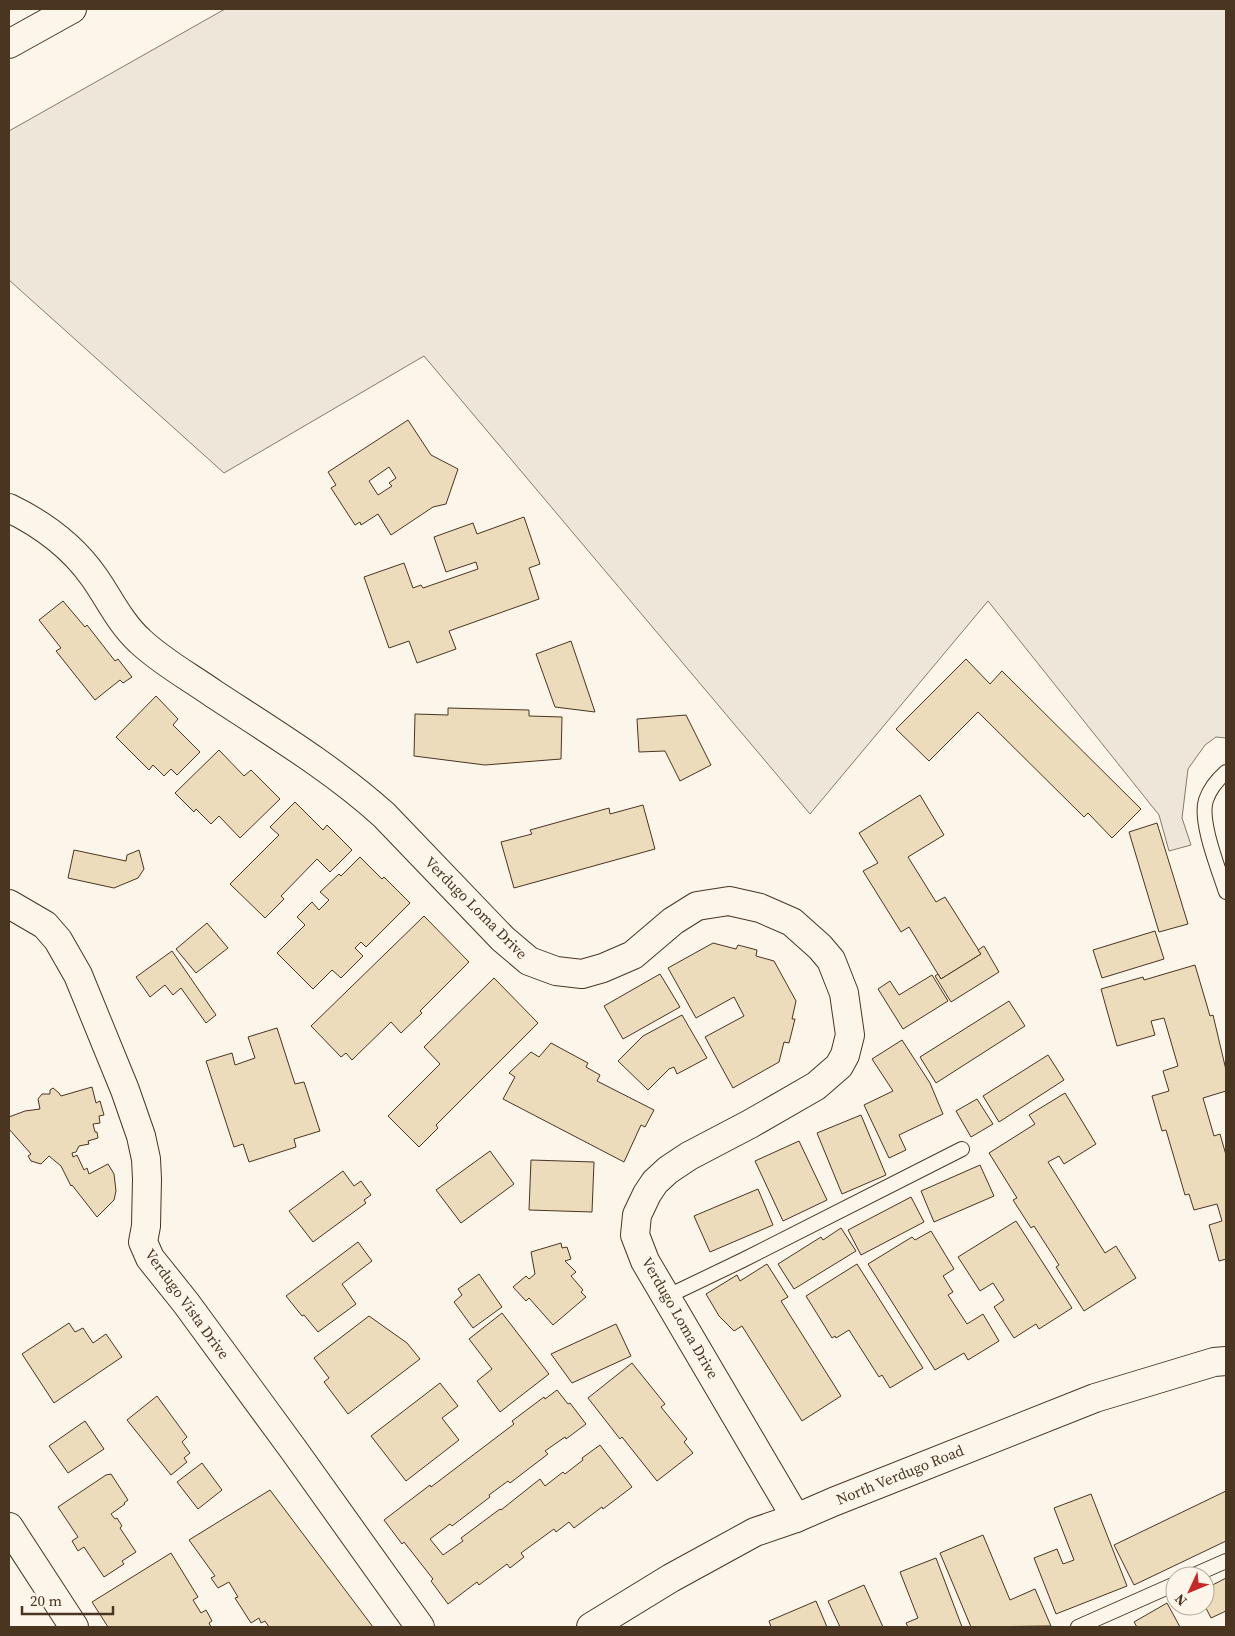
<svg xmlns="http://www.w3.org/2000/svg" width="1235" height="1636" viewBox="0 0 1235 1636" font-family="'Source Serif 4',serif">
<style>
.green{fill:#ede6d9;stroke:#887966}
.building{fill:#ecdcbc;stroke:#4a3520;fill-rule:evenodd}
.lines{fill:none;stroke-linecap:round;stroke-linejoin:round}
.lane-casing{stroke:#4a3520;stroke-width:16}
.street-casing{stroke:#4a3520;stroke-width:30}
.secondary-casing{stroke:#4a3520;stroke-width:30}
.highway-casing{stroke:#4a3520;stroke-width:30}
.lane{stroke:#fbf6e9;stroke-width:14}
.street{stroke:#fbf6e9;stroke-width:28}
.secondary{stroke:#fbf6e9;stroke-width:28}
.highway{stroke:#fbf6e9;stroke-width:28}
.labels{text-anchor:middle;stroke-width:4;stroke-linejoin:round;paint-order:stroke}
.street-label{font-size:15px;fill:#4a3520;stroke:#fbf6e9}
</style>
<rect width="100%" height="100%" fill="#fbf6e9"/>
<path class="green" d="M225,9h1001v729l-10,-1 -11,8 -17,24 -6,49 9,27 -22,6 -10,-36 -171,-214 -178,213 -386,-458 -200,117 -215,-193v-149z"/>
<g class="building">
<path d="M408,420l23,35 27,14 -12,35 -13,3 -42,28 -13,-21 -17,11 -1,-3 -5,3 -24,-37 5,-3 -8,-13zM389,467l7,11 -7,5 3,3 -14,9 -9,-14z"/>
<path d="M524,517l16,47 -11,4 10,31 -90,32 7,18 -39,14 -8,-22 -20,7 -25,-71 40,-14 9,25 8,-3 2,3 55,-19 -2,-7 -30,10 -12,-35 39,-14 4,11z"/>
<path d="M63,601l22,26 2,-2 28,36 3,-2 14,18 -9,6 -3,-3 -25,20 -39,-49 5,-3 -22,-28z"/>
<path d="M571,641l24,71 -40,-5 -19,-53z"/>
<path d="M966,659l24,25 12,-13 139,138 -29,29 -24,-25 -4,4 -106,-105 -49,49 -33,-32z"/>
<path d="M156,696l22,23 -5,6 27,27 -23,23 -6,-6 -7,7 -11,-11 -4,5 -33,-33z"/>
<path d="M448,708l81,2v6l33,1 -1,42 -76,6 -71,-9 1,-42 33,1z"/>
<path d="M686,715l25,50 -31,16 -15,-30 -26,1 -2,-33z"/>
<path d="M219,750l25,26 7,-6 29,29 -40,39 -21,-22 -8,8 -15,-15 -2,3 -19,-19z"/>
<path d="M920,795l24,40 -36,22 28,45 9,-5 36,57 -40,25 -32,-52 -8,5 -38,-61 15,-8 -19,-30z"/>
<path d="M295,802l28,28 4,-5 25,25 -22,22 -13,-13 -36,37 3,3 -19,19 -35,-34 49,-49 -9,-8z"/>
<path d="M643,805l12,44 -141,39 -13,-46 31,-8 -2,-4 79,-22 1,6z"/>
<path d="M1157,823l31,101 -29,8 -30,-100z"/>
<path d="M74,850l52,11 1,-6 12,-5 5,19 -6,9 -24,10 -46,-10z"/>
<path d="M360,857l22,22 2,-2 26,26 -44,44 -5,-5 -6,6 8,8 -22,22 -9,-8 -19,19 -36,-36 28,-28 -8,-8 15,-15 7,8 10,-10 -9,-8 19,-18 2,2z"/>
<path d="M424,916l45,46 -49,49 2,2 -21,20 -10,-11 -39,38 -6,-7 -5,4 -30,-31z"/>
<path d="M207,923l21,25 -32,25 -20,-24z"/>
<path d="M1155,931l9,28 -62,19 -9,-28z"/>
<path d="M713,943l23,6 2,-4 19,5 -1,6 18,5 22,40 -4,18h3l-6,24 -5,-1 -5,20 -46,26 -28,-51 39,-21 -10,-19 -38,21 -28,-50z"/>
<path d="M984,946l15,26 -48,30 -16,-26 3,-2 3,5 40,-25 -3,-4z"/>
<path d="M172,951l44,64 -10,8 -25,-35 -8,7 -8,-10 -15,12 -14,-20z"/>
<path d="M1195,965l15,51 3,-1 13,55v21l-23,7 11,38 6,-2 6,21v104l-7,2 -10,-36 13,-4 -5,-17 -23,6 -5,-16 -4,1 -19,-65 -4,1 -10,-35 17,-5 -6,-20 15,-5 -14,-48 -13,3 4,14 -38,11 -16,-57 42,-12 1,3z"/>
<path d="M660,974l20,33 -57,32 -19,-33z"/>
<path d="M932,975l16,26 -45,28 -25,-40 12,-8 9,14z"/>
<path d="M494,978l44,45 -102,102 2,3 -19,19 -31,-31 52,-52 -16,-17z"/>
<path d="M1009,1001l16,25 -89,57 -16,-26z"/>
<path d="M682,1015l25,43 -30,16 -3,-7 -5,2 -21,21 -30,-29 25,-25z"/>
<path d="M277,1028l18,56 9,-2 16,49 -26,8 2,8 -47,15 -6,-18 -9,3 -28,-86 26,-8 3,12 20,-7 -7,-21z"/>
<path d="M902,1040l28,43 13,31 -44,21 7,15 -17,8 -25,-53 29,-14 -21,-32z"/>
<path d="M551,1043l37,20 -2,4 14,8 -3,6 57,29 -9,17 -4,-2 -17,37 -121,-63 12,-22 -6,-4 22,-21 8,5z"/>
<path d="M1048,1055l16,25 -65,42 -16,-26z"/>
<path d="M92,1087l4,16 4,-2 4,14 -5,1 1,7 -7,1 2,8h2l1,6 -10,3 1,3 -10,2 -3,6 -4,1 1,4 4,-2 7,15 3,-2 2,6 19,-10 6,10 2,17 -2,9 -17,17 -25,-32 -1,1 -10,-20 -12,-10 -8,8 -10,-3 -3,-5 3,-2 -22,-25v-12l16,-6 15,-2 -2,-10 4,-5h8v-4l3,-2 6,5 2,3z"/>
<path d="M1065,1093l31,51 -32,20 -5,-8 -11,6 57,91 11,-7 20,32 -52,33 -28,-44 3,-2 -25,-39 -3,2 -18,-28 4,-2 -28,-45 46,-29 -6,-9z"/>
<path d="M977,1099l16,25 -22,13 -15,-26z"/>
<path d="M861,1115l25,60 -44,19 -25,-61z"/>
<path d="M799,1141l28,59 -44,21 -28,-60z"/>
<path d="M490,1151l24,33 -53,39 -25,-33z"/>
<path d="M531,1160l63,2 -2,50 -63,-2z"/>
<path d="M980,1165l14,31 -60,26 -13,-31z"/>
<path d="M343,1171l11,15 7,-5 10,14 -7,5 2,3 -53,39 -24,-31z"/>
<path d="M758,1189l15,36 -63,27 -16,-36z"/>
<path d="M911,1197l13,25 -63,33 -13,-25z"/>
<path d="M1016,1221l56,87 -33,21 -3,-5 -22,14 -20,-31 10,-7 -11,-17 -13,8 -22,-34z"/>
<path d="M841,1228l15,23 -62,38 -16,-25 43,-27 2,3z"/>
<path d="M931,1231l23,38 -11,7 10,16 -5,3 19,29 16,-10 16,27 -31,19 -4,-7 -29,17 -67,-106 44,-27 3,3z"/>
<path d="M358,1242l14,19 -30,23 14,20 -38,28 -14,-17 -2,1 -16,-20z"/>
<path d="M561,1243l1,5 5,-1 4,12 -6,2 11,11 -5,4 12,14 -2,2 5,5 -33,28 -24,-27 -3,3 -13,-14 13,-11 3,3 6,-5 -4,-22z"/>
<path d="M767,1264l21,33 -7,4 60,95 -39,25 -60,-95 -8,5 -15,-15 -13,-22 31,-19 3,6z"/>
<path d="M857,1264l66,104 -33,20 -8,-13 -3,2 -30,-47 -13,8 -1,-2 -3,2 -26,-42z"/>
<path d="M479,1274l23,33 -29,21 -19,-26 8,-7 -4,-6z"/>
<path d="M502,1313l47,61 -49,38 -23,-31 15,-12 -23,-30z"/>
<path d="M369,1316l38,27 13,16 -72,55 -24,-32 5,-4 -15,-20z"/>
<path d="M69,1323l6,9 8,-4 10,15 13,-9 16,23 -68,46 -32,-49z"/>
<path d="M616,1324l15,32 -59,27 -21,-29z"/>
<path d="M632,1363l33,41 -4,3 26,32 -3,3 9,11 -36,28 -35,-44 -2,2 -32,-41z"/>
<path d="M440,1383l18,23 -16,12 17,22 -53,41 -35,-45z"/>
<path d="M557,1390l11,14 2,-1 16,21 -20,15 -1,-2 -20,14 3,3 -38,29 -2,-2 -19,14 1,2 -38,29 -2,-2 -20,15 13,16 20,-14 -2,-3 39,-29 1,1 39,-31 5,7 18,-14 2,2 18,-14 -1,-2 18,-13 32,42 -29,22 -1,-2 -28,21 -5,-6 -13,10 -2,-3 -33,24 3,4 -14,11 -3,-4 -28,21 -2,-3 -29,22 -17,-23 2,-2 -29,-37 -2,2 -18,-24 46,-35 1,2 83,-63 -2,-3 32,-24 1,2z"/>
<path d="M157,1396l30,41 -5,5 8,11 -6,5 3,4 -16,13 -44,-55z"/>
<path d="M85,1421l19,28 -36,24 -19,-27z"/>
<path d="M202,1463l20,27 -24,19 -21,-27z"/>
<path d="M111,1474l17,26 -4,3 1,1 -14,10 4,5 2,-1 5,8 -2,2 16,24 -14,9 2,3 -20,13 -20,-30 -6,4 -6,-10 6,-4 -20,-30 48,-32z"/>
<path d="M270,1490l103,137h-104l-4,-6 -4,2 -2,-5 -8,5 -16,-25 3,-1 -9,-15 -11,6 -7,-10 4,-2 -26,-36z"/>
<path d="M1226,1491v50l-92,44 -20,-40z"/>
<path d="M1091,1494l36,92 -71,28 -22,-56 23,-9 6,15 11,-4 -20,-52z"/>
<path d="M983,1535l27,65 25,-11 16,37 -80,1 -31,-74z"/>
<path d="M171,1553l27,44 -5,3 8,13 5,-3 6,11 -3,2 2,4h-103l-16,-25z"/>
<path d="M936,1558l26,69h-54l-2,-4 12,-5 -18,-46z"/>
<path d="M1226,1578v33l-15,7 -6,-12v-17z"/>
<path d="M864,1585l19,42h-43l-12,-26z"/>
<path d="M816,1601l11,26h-56l-2,-6z"/>
<path d="M1167,1603l13,24h-43l-3,-5z"/>
</g>
<g class="lines">
<g class="lane-casing">
<g id="lane">
<path d="M1226,772c-9,8 -16,16 -20,28 -7,21 13,70 20,92"/>
<path d="M666,1297l77,-37 219,-111"/>
<path d="M1192,1576l34,-15"/>
<path d="M1078,1627l97,-43"/>
</g>
</g>
<g class="street-casing">
<g id="street">
<path d="M9,508c33,16 64,39 85,69 15,21 26,46 46,64 22,21 50,36 74,53 58,38 119,75 170,121l119,124 26,22 27,10 26,3 21,-6 30,-13 40,-34 24,-15 32,-5 31,7 32,14 28,25 11,13 13,33 6,42 -5,20 -6,11 -23,20 -66,38 -61,32 -21,14 -13,12 -8,12 -10,21 -2,20 10,26 151,257"/>
<path d="M9,904l36,21 13,15 20,35 47,115 16,46 5,23 1,20 -1,47 -3,16 7,16 36,45 107,146 127,178"/>
<path d="M9,1527l65,100"/>
</g>
</g>
<g class="secondary-casing">
<path id="secondary" d="M591,1627l80,-49 84,-46 41,-14 37,-16 262,-104 119,-36 12,-1"/>
</g>
<g class="highway-casing">
<path id="highway" d="M9,44l63,-35"/>
</g>
<use href="#lane" class="lane"/>
<use href="#street" class="street"/>
<use href="#secondary" class="secondary"/>
<use href="#highway" class="highway"/>
</g>
<g class="labels">
<g class="street-label">
<text transform="translate(476 908) rotate(45)" y="5">Verdugo Loma Drive</text>
<text transform="translate(187 1304) rotate(54)" y="5">Verdugo Vista Drive</text>
<text transform="translate(680 1318) rotate(60)" y="5">Verdugo Loma Drive</text>
<text transform="translate(900 1475) rotate(-22)" y="5">North Verdugo Road</text>
</g>
</g>
<rect width="1235" height="1636" fill="none" stroke="#4a3520" stroke-width="20"/>
<g transform="translate(1190 1591) rotate(226)"><circle r="24" fill="#fbf6e9" stroke="#b4a999"/>
<path d="M0-4L9 19L0 12L-9 19Z" fill="#c62828"/>
<text y="-8" font-size="14" font-weight="bold" text-anchor="middle" fill="#4a3520">N</text>
</g>
<path d="M22 1606v8h91v-8" fill="none" stroke="#4a3520" stroke-width="2.5"/>
<text x="30" y="1606" font-size="15" fill="#4a3520" stroke="#fbf6e9" stroke-width="4" paint-order="stroke">20 m</text>
</svg>
